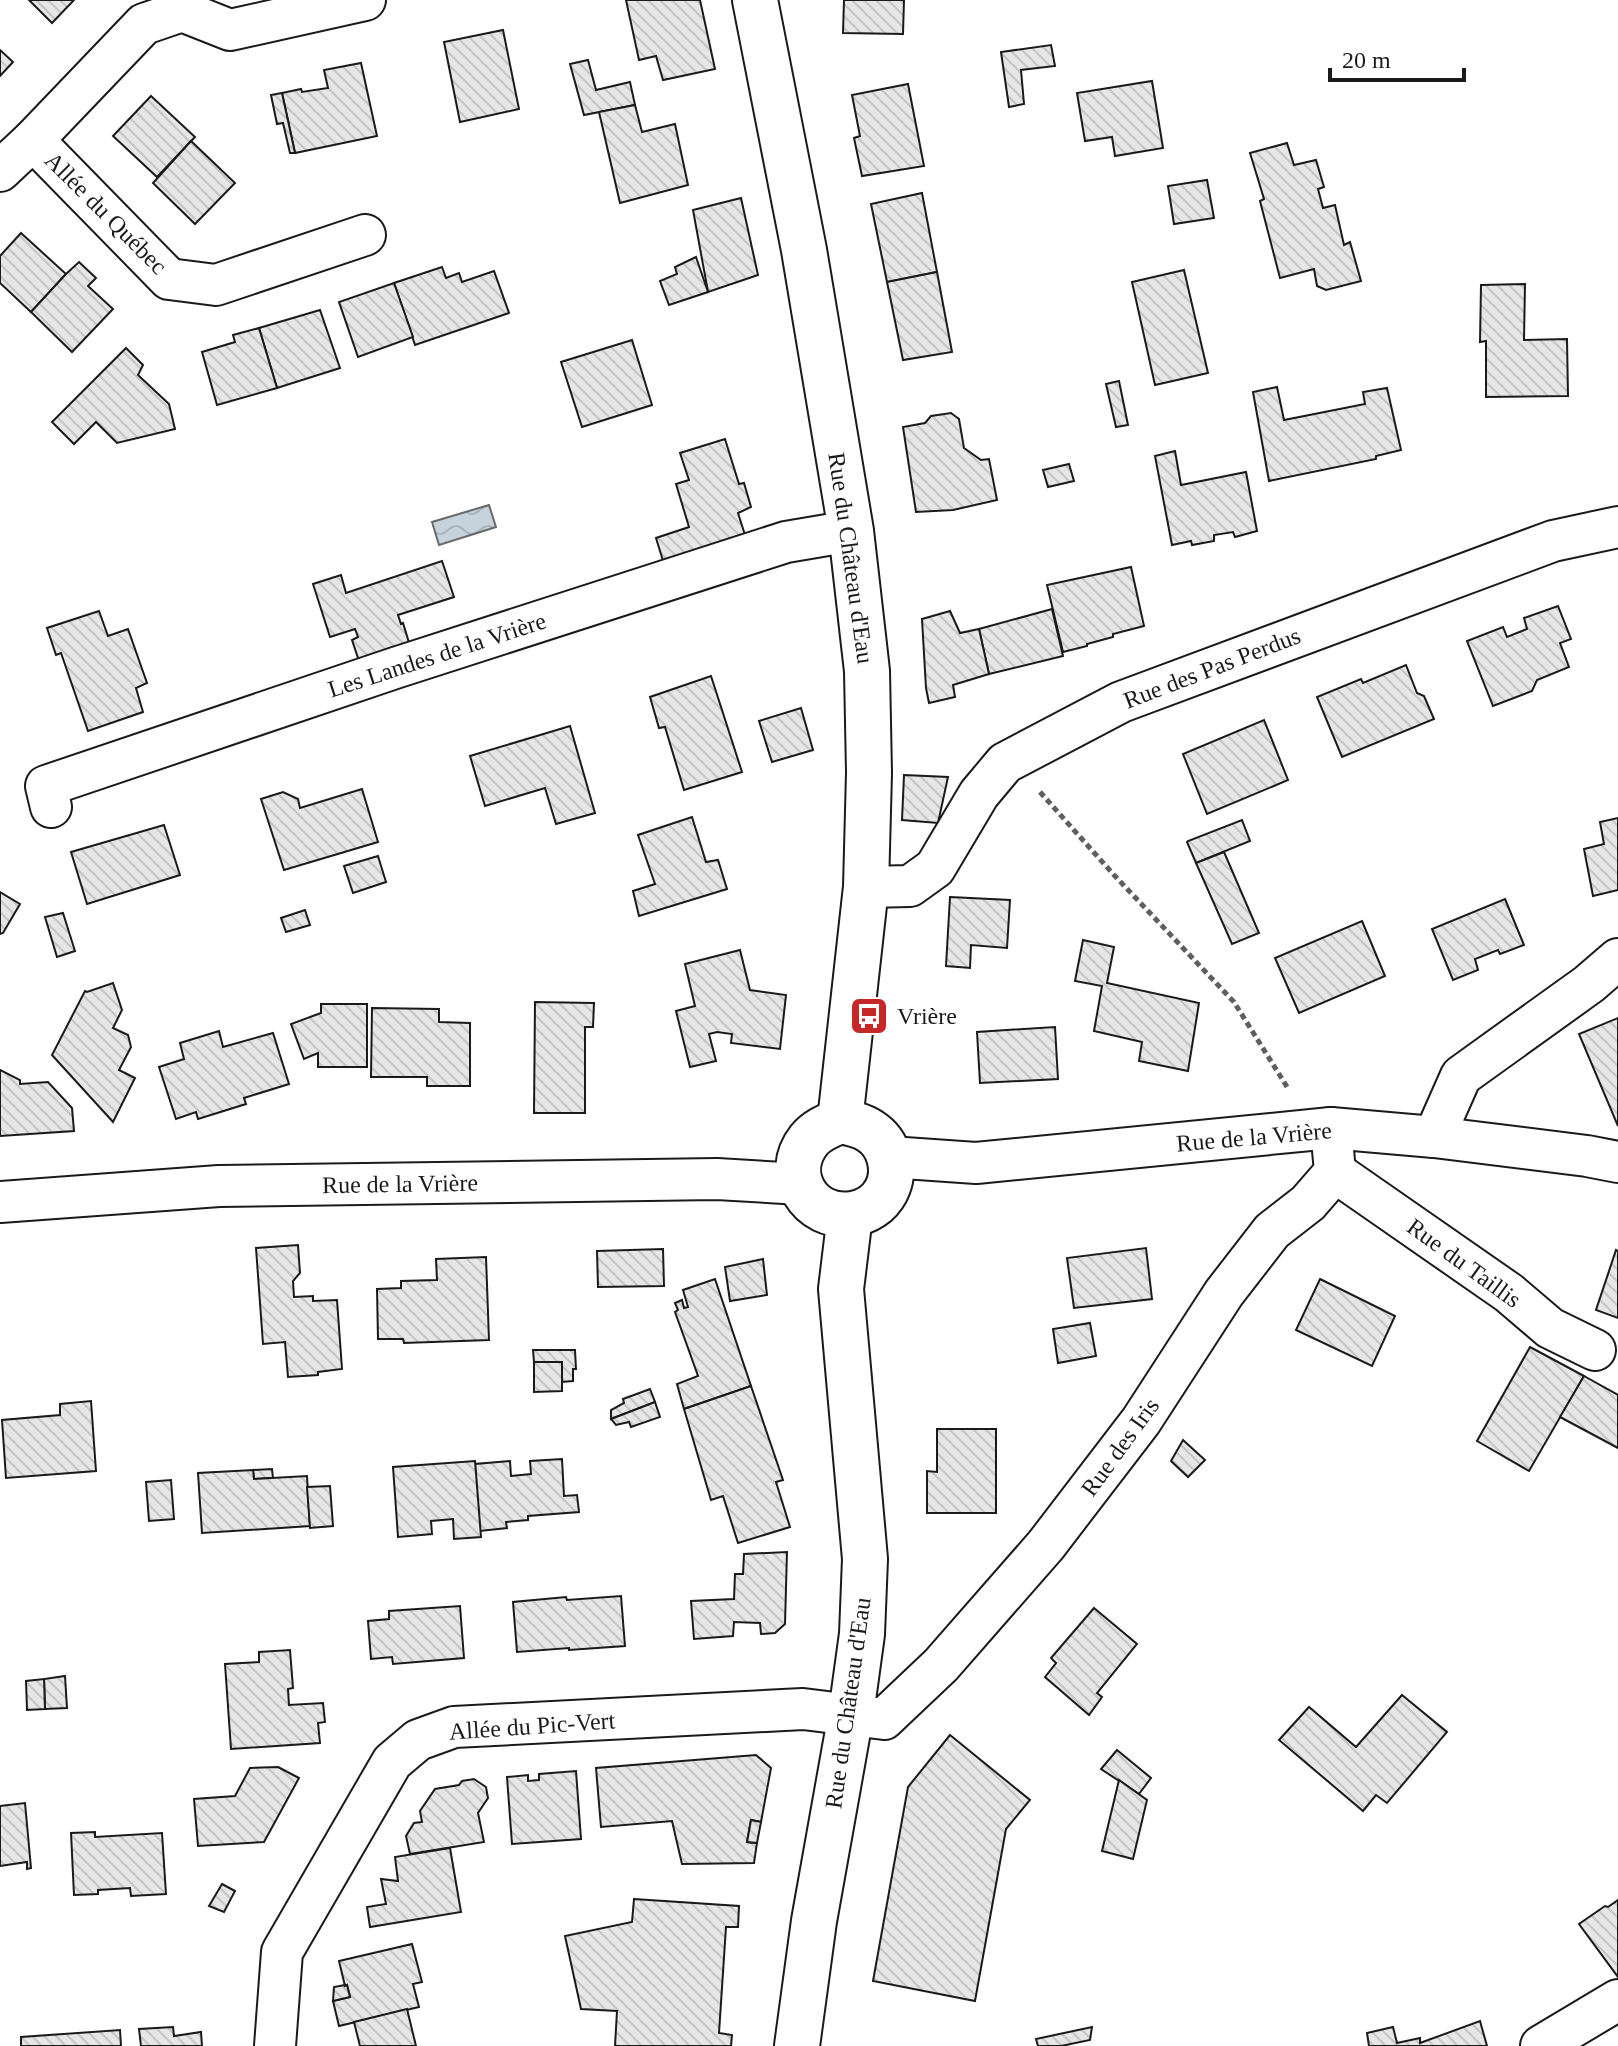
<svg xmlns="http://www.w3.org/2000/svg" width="1618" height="2046" viewBox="0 0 1618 2046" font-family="'Times New Roman',serif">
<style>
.water{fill:url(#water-waves);stroke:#6a6a6a;stroke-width:2}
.building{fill:url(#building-back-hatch);stroke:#1a1a1a;stroke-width:2}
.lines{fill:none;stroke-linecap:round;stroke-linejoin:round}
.minor-casing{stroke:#1a1a1a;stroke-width:44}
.tertiary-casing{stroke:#1a1a1a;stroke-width:48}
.path{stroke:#5f5f5f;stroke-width:5;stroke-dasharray:6 4;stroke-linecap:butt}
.minor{stroke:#fff;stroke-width:40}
.tertiary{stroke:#fff;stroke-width:44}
.labels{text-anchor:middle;stroke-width:6;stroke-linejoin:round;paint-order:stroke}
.street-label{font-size:24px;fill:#1a1a1a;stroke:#fff}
.poi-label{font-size:24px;fill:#1a1a1a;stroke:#fff;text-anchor:start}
</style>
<defs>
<pattern id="water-waves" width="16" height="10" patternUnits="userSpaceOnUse" patternTransform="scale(2)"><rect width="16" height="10" fill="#c6d2dc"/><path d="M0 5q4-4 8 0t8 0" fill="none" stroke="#aab4bc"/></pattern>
<pattern id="building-back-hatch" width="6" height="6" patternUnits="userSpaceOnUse" patternTransform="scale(2)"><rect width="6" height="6" fill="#e6e6e6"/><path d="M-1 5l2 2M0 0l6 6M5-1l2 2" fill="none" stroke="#c5c5c5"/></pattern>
</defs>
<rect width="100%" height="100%" fill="#fff"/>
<path class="water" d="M489,505l7,22 -57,18 -7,-23z"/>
<g class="building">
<path d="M29,0h45l-22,23z"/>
<path d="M626,0h74l15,69 -52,11 -7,-24 -17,4z"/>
<path d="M844,0h60l-1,34 -60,-1z"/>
<path d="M503,30l16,79 -59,13 -16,-80z"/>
<path d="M1051,45l4,21 -34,4 3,34 -15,3 -8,-55z"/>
<path d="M0,50l13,12 -13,14z"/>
<path d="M588,60l8,30 34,-8 5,23 -51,10 -14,-51z"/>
<path d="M361,63l16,73 -82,17 -13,-60 19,-4 1,3 26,-4 -4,-18z"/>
<path d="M1152,81l11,67 -48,8 -3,-19 -27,4 -8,-48z"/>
<path d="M908,84l16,82 -62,10 -8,-38 6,-2 -8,-41z"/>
<path d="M282,93l13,60h-5l-7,-30 -6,1 -6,-29z"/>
<path d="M151,96l44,41 -38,40 -44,-41z"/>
<path d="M635,105l7,27 33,-8 13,61 -68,18 -21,-91z"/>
<path d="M191,141l44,42 -40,41 -42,-41z"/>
<path d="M1287,143l7,22 22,-5 8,27 -6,2 5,19 12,-3 9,40 6,-3 11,39 -35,9 -9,-4 -3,-17 -34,9 -20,-77 4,-2 -14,-46z"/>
<path d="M1207,180l7,38 -40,6 -6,-38z"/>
<path d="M922,193l15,79 -50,10 -16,-78z"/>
<path d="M741,198l17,77 -50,17 -15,-82z"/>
<path d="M21,233l45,41 -35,38 -31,-29v-27z"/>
<path d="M696,257l12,35 -39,13 -9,-24 17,-7 -2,-7z"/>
<path d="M79,262l17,16 -8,8 25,23 -41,43 -41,-40 35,-38z"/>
<path d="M442,267l4,11 13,-5 3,9 32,-11 15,42 -94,32 -21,-62z"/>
<path d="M1184,270l24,103 -53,12 -23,-103z"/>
<path d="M937,272l15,80 -49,8 -16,-78z"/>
<path d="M394,283l19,54 -55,20 -19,-55z"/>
<path d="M1525,284l-1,56 43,-1 1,57 -82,1v-56l-6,1 1,-57z"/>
<path d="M320,310l20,58 -63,20 -18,-60z"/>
<path d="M259,328l18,60 -60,17 -15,-53 33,-10 -2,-7z"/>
<path d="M632,340l20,65 -70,22 -21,-65z"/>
<path d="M126,348l17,17 -5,10 31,29 6,25 -58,14 -21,-21 -22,22 -22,-22z"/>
<path d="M1119,381l9,44 -12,2 -10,-43z"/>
<path d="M1277,387l7,33 81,-16 -2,-12 24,-4 14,62 -25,6v3l-107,22 -16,-89z"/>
<path d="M951,413l8,6 5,29 17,12 8,-1 8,41 -44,10 -37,2 -13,-85 22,-4 6,-7z"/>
<path d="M725,439l14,45 5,-1 7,24 -13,6 8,25 -82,26 -8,-26 33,-11 -13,-43 13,-4 -9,-27z"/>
<path d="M1175,451l6,34 65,-13 11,59 -22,6 -2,-5 -19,3v6l-22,4 -1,-4 -19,4 -17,-89z"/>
<path d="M1069,464l5,17 -26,6 -5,-17z"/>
<path d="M442,561l12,36 -56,18 3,9 2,-1 7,23 -50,18 -8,-24 6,-3 -3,-8 -25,8 -17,-53 28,-9 5,18z"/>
<path d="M1131,567l13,59 -31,8v3l-26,7v2l-24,6 -16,-67z"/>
<path d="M1558,606l13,33 -11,4 9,24 -32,13 -5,11 -39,15 -26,-65 36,-14 4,10 20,-8 -3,-11z"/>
<path d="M1052,609l11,47 -74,18 -10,-45z"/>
<path d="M99,611l9,25 20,-7 19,54 -11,5 7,24 -55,19 -27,-78 -5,2 -9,-27z"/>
<path d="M950,611l10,22 19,-4 10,45 -36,11 2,12 -26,6 -3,-15 -4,-69z"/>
<path d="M1406,665l11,28 7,3 10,23 -92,38 -25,-60 44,-18 2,4z"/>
<path d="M711,676l31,96 -58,18 -19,-63 -6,1 -9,-31z"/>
<path d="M801,708l12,42 -41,12 -13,-41z"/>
<path d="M1264,720l24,60 -81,34 -24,-60z"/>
<path d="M570,726l25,87 -39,11 -11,-36 -60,18 -15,-50z"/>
<path d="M904,775l44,2 -10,46 -36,-3z"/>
<path d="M362,789l16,53 -94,28 -23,-71 22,-7 15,7 2,9z"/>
<path d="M692,817l14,45 12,-2 9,29 -88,27 -6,-25 22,-7 -17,-49z"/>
<path d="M1618,818v72l-25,6 -9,-47 20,-5 -4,-22z"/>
<path d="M1242,820l8,21 -54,22 -9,-21 1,-1z"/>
<path d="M164,825l16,50 -93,29 -16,-52z"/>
<path d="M1224,852l35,81 -27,11 -36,-81z"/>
<path d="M378,856l8,26 -33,11 -9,-27z"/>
<path d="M0,892l20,12 -17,29 -3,1z"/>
<path d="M950,897l60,3 -3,48 -36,-3 -1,23 -24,-2z"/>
<path d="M1505,899l19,46 -24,9 -2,-4 -23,9 3,11 -25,10 -21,-51z"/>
<path d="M305,910l5,15 -24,7 -5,-14z"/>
<path d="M63,913l12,38 -18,6 -12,-40z"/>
<path d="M1362,921l23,55 -86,37 -24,-55z"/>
<path d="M1083,940l31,7 -7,36 92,20 -11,68 -49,-10 3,-19 -48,-11 8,-45 -27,-5z"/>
<path d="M740,950l10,40 36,5 -6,54 -49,-6 1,-9 -15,-2 -8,2 7,27 -26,6 -14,-56 19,-5 -10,-42z"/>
<path d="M113,983l9,27 -9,18 15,7 3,12 -12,23 16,8 -22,44 -61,-67 33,-64 2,1z"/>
<path d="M535,1002l59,1 -1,24h-8v86h-51z"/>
<path d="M321,1004h46v63h-49v-14l-14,6 -13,-35 30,-11z"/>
<path d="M372,1008l67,1v13l31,1v63h-43v-9h-56z"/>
<path d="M1618,1018v108l-39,-92z"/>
<path d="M1055,1027l3,52 -78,4 -3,-51z"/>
<path d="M219,1031l4,16 50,-14 16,51 -45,14 2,6 -48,15 -2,-7 -20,7 -17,-52 25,-8 -4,-16z"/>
<path d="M0,1070l20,10v4l28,-2 24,26 2,23 -74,5z"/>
<path d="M298,1245l2,28 -7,8 1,16 19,-1v5l24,-1 5,69 -24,3v3l-30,2 -3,-35 -22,2 -7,-96z"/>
<path d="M1146,1248l6,51 -78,9 -7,-50z"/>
<path d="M663,1249l1,37 -66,1 -1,-36z"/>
<path d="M1616,1250l2,1v67l-22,-8z"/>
<path d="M486,1257l3,83 -85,3 -1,-4h-25l-1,-50 24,-1v-7l36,-1 -1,-21z"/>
<path d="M763,1259l4,36 -37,6 -5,-34z"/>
<path d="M715,1279l36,107 -67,23 -7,-25 21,-8 -23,-64 3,-2 -3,-7 7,-3 2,8 4,-1 -5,-17z"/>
<path d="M1320,1279l75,37 -23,50 -76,-36z"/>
<path d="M1090,1323l6,33 -38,7 -5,-34z"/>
<path d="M1530,1347l54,29 -55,95 -52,-30z"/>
<path d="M533,1350h42l1,19h-3v12l-11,1v-20h-28z"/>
<path d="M534,1362h28v29l-28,1z"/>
<path d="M1584,1376l34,19v53l-58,-31z"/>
<path d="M751,1386l32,94 -7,2 14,45 -52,16 -15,-47 -12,4 -27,-91z"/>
<path d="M650,1389l5,13 -44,17v-9l13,-7 -1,-4z"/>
<path d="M91,1401l5,70 -90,7 -4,-58 58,-5v-11z"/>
<path d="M655,1402l5,15 -29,10 -2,-5 -13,3 -5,-6z"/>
<path d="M937,1429h59v84h-69v-42l10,1z"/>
<path d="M1183,1440l22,20 -17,17 -17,-16z"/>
<path d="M562,1459l2,37 13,-1 2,17 -51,4v4l-22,2 1,6 -27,3 -5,-67 35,-3 1,15 20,-2 -1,-13z"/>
<path d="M475,1461l6,76 -27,2 -1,-20 -22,2 1,13 -34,3 -5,-70z"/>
<path d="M272,1469l1,9 -19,1 -1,-9z"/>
<path d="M253,1470l1,9 53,-3 3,50 -108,7 -4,-60z"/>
<path d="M171,1480l3,39 -25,2 -3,-39z"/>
<path d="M330,1486l3,40 -23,2 -3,-41z"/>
<path d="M787,1552l-2,72 -10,9 -14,1 -1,-11 -26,-1 -1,14 -39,3 -3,-38 43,-2 1,-25h8l1,-20z"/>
<path d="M621,1596l4,50 -56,4v-2l-52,4 -4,-50 53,-5 1,3z"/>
<path d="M460,1606l4,52 -71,6 -1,-7 -21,2 -3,-38 21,-2v-8z"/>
<path d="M1094,1608l43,36 -40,49 5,4 -13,18 -44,-38 11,-14 -5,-5z"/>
<path d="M290,1650l3,38 -5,1 1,16 34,-2 2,19 -7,1 2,20 -89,6 -6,-85 34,-2v-10z"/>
<path d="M65,1676l2,32 -22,1 -1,-30z"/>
<path d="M44,1679l1,30 -18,1 -1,-29z"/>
<path d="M1402,1695l45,37 -60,71 -11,-8 -13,16 -84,-71 30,-33 47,40z"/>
<path d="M950,1735l80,65 -24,29 -31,172 -102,-20 35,-194z"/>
<path d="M1117,1750l34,28 -12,16 -38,-25z"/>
<path d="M756,1755l15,13 -10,54 -10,-2 -4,22 10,1 -3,20 -72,1 -10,-43 -71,6 -5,-59z"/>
<path d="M278,1767l21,11 -35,64 -66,4 -4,-47 41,-3 15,-28z"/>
<path d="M576,1771l5,68 -69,5 -5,-67 21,-2v6l11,-1v-6z"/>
<path d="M474,1779l12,8 2,11 -10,15 6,29 -74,12 -4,-18 8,-13 8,-1 -2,-11 15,-22 24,-4 3,-4z"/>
<path d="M1119,1780l28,20 -14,59 -31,-8z"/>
<path d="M25,1803l6,65 -4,1v-7l-27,4v-60z"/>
<path d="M751,1820l10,2 -4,21 -10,-1z"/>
<path d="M95,1832v5l67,-4 4,61 -35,2 -1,-8 -32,2v4l-24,1 -3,-62z"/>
<path d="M450,1848l11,64 -91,15 -3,-20 19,-3 -5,-25 17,2 -3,-24z"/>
<path d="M222,1884l13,7 -11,21 -15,-6z"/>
<path d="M634,1899l105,7 -1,21h-12l-7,106 13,2 -1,11h-116l2,-35 -36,-2 -16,-73 67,-14z"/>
<path d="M1618,1900v77l-39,-53 26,-18 3,1z"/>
<path d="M412,1944l10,38 -9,2 6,23 -80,19 -6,-25 17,-4 -3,-12 -2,1 -6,-25z"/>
<path d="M345,1985v1l2,-1 3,12 -17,4 1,-14z"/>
<path d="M407,2009l9,37h-56l-6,-24z"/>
<path d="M1480,2021l7,25h-118l-2,-13 26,-6 4,16 23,-5v5z"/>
<path d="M173,2027l1,9 27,-4 1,14h-61l-2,-17z"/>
<path d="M1092,2027l-2,13 -29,6h-23l-2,-7z"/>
<path d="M120,2030l1,16h-100v-9z"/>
</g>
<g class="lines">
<g class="minor-casing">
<g id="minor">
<path d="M33,140l136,139 47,6 149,-50"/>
<path d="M0,171l33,-31 111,-116 38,-13 48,19 135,-30"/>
<path d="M51,807l-5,-21 349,-118 391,-126 65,-11"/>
<path d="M866,887l44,-1 25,-18 44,-74 26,-31 116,-61 432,-161 65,-14"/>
<path d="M1434,1137l27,-61 128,-92 29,-25"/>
<path d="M890,1157l86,6 355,-35 103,9 153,19 31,6"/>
<path d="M1335,1172l174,121 41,35 45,22"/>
<path d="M0,1202l219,-16 498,-7 84,5"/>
<path d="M275,2046l7,-94 110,-190 26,-22 36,-13 349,-18 81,10 57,-54 105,-120 95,-124 83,-128 48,-62 36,-28 27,-31 -4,-44"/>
<path d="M1541,2046l77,-46"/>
</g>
</g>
<g class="tertiary-casing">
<g id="tertiary">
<path d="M755,0l49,250 47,281 16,140 2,102 -3,114 -26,234"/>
<path d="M840,1121c10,2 21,4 30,10 19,12 27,39 16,60 -7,13 -19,21 -34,23 -43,6 -70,-40 -43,-74 8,-10 19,-14 31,-19z"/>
<path d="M797,2046l17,-125 37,-207 11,-80 3,-75 -24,-270 9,-74"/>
</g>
</g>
<path class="path" d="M1040,792l74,83 120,127 55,88"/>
<use href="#minor" class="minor"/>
<use href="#tertiary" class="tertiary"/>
</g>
<defs>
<g id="bus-square" transform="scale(2)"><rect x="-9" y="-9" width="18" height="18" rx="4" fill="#c62828" stroke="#fff"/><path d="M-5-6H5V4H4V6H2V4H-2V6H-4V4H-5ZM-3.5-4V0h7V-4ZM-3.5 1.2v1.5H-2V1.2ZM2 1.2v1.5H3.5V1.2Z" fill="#fff"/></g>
</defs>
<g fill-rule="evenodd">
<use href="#bus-square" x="869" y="1016"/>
</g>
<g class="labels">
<g class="street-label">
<text transform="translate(106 213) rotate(45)" y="8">Allée du Québec</text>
<text transform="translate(851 558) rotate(82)" y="8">Rue du Château d'Eau</text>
<text transform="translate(437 655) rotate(-18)" y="8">Les Landes de la Vrière</text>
<text transform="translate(1212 668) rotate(-21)" y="8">Rue des Pas Perdus</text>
<text transform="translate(1254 1137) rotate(-5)" y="8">Rue de la Vrière</text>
<text transform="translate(400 1184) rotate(-1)" y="8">Rue de la Vrière</text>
<text transform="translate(1464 1263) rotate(36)" y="8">Rue du Taillis</text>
<text transform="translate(1120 1447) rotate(-54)" y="8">Rue des Iris</text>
<text transform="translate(848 1703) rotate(-82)" y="8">Rue du Château d'Eau</text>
<text transform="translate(532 1726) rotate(-4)" y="8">Allée du Pic-Vert</text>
</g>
<g class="poi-label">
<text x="897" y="1024">Vrière</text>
</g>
</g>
<path d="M1330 68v12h134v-12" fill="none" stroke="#1a1a1a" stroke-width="4"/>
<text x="1342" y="68" font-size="24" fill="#1a1a1a" stroke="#ffffff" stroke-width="6" paint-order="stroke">20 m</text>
</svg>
